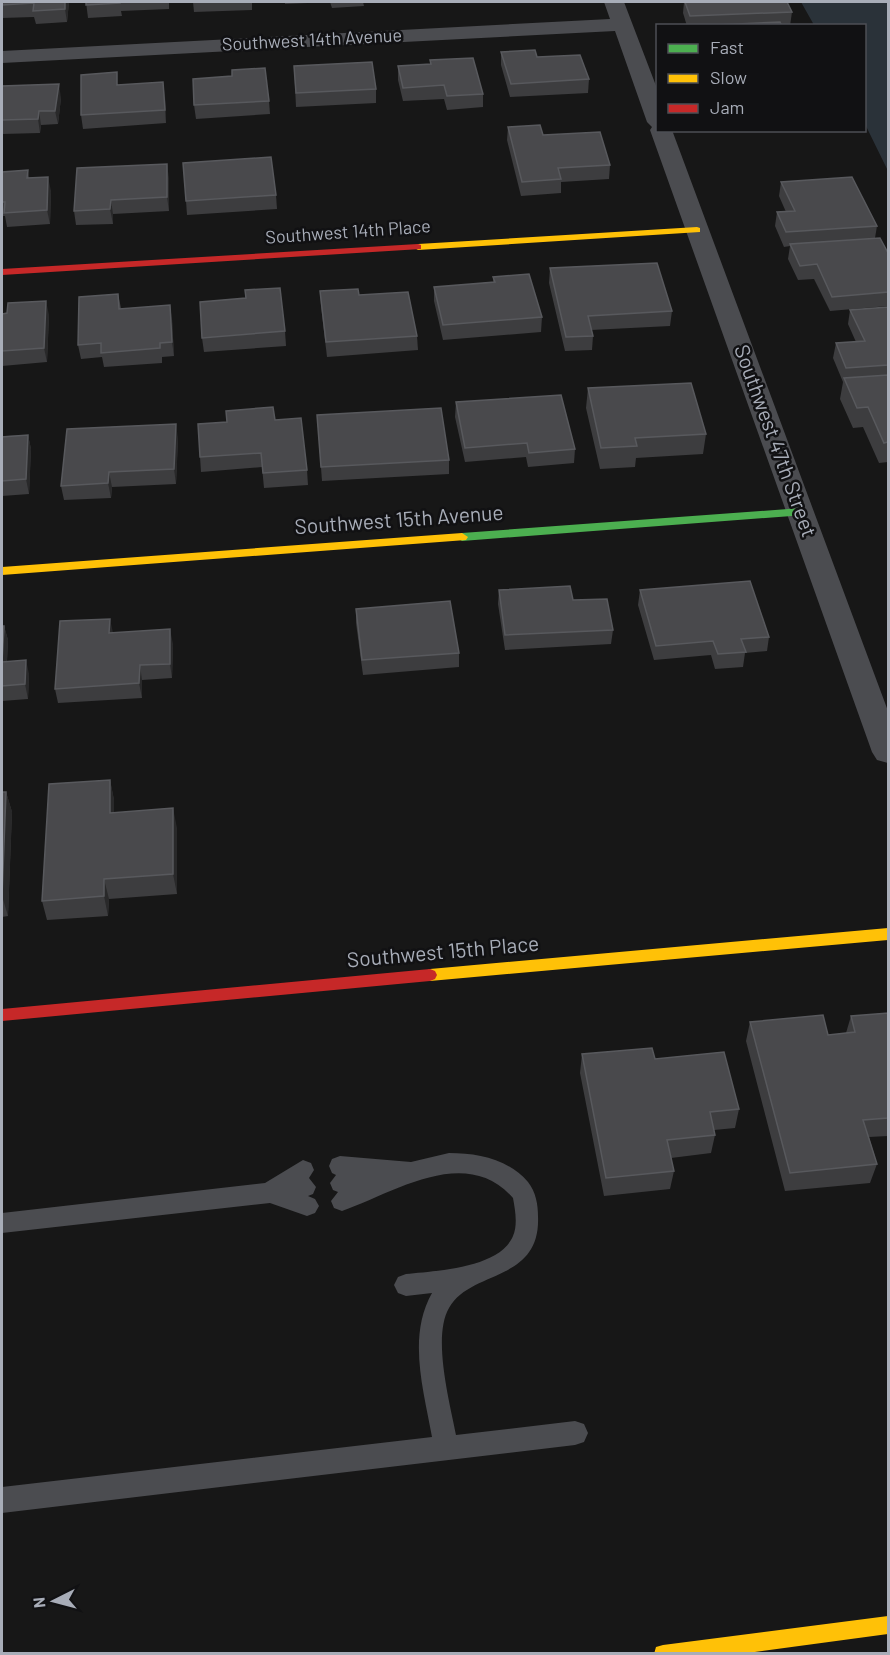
<svg xmlns="http://www.w3.org/2000/svg" width="890" height="1655" viewBox="0 0 890 1655" font-family="Barlow,sans-serif">
<style>
.water{fill:#2a3239}
.lines{fill:none;stroke-linecap:round;stroke-linejoin:round}
.lane{fill:#4b4c50;fill-rule:evenodd}
.street{fill:#4b4c50;fill-rule:evenodd}
.fast{fill:#4caf50;fill-rule:evenodd}
.slow{fill:#ffc107;fill-rule:evenodd}
.jam{fill:#c62828;fill-rule:evenodd}
.wall{fill:#3d3d3f}
.shaded-wall{fill:#29292a}
.building{fill:#49494c;stroke:#58595d;stroke-width:1.5}
.labels{text-anchor:middle;stroke-width:5;stroke-linejoin:round;paint-order:stroke}
.far-street-label{font-size:18px;fill:#a8adb8;stroke:#111113}
.street-label{font-size:21px;fill:#a8adb8;stroke:#111113}
</style>
<rect width="100%" height="100%" fill="#171717"/>
<path class="water" d="M801,2h87v169l-23,-47 -1,-98 -50,-1z"/>
<g class="lines">
<g class="lane">
<path d="M449,1153c29,0 59,6 79,29 8,10 10,23 10,34 3,67 -67,53 -89,92 -17,29 1,95 7,127l119,-14 9,3 4,9 -4,9 -9,3 -573,68v-26l430,-50c-8,-46 -25,-100 0,-144l-26,3 -8,-3 -4,-8 4,-8 8,-3c29,-3 94,-6 107,-38 5,-11 2,-27 0,-38 -47,-54 -118,-6 -171,13l-8,-3 -3,-7 7,-9 -5,-2 -3,-7 6,-8 -4,-2 -3,-7 3,-7 8,-3 71,6z"/>
<path d="M303,1160l8,3 3,7 -5,8 7,9 -3,7 -5,2 7,3 4,7 -4,7 -8,3 -37,-13 -268,30v-20l263,-30z"/>
</g>
<path class="street" d="M604,2h20l34,89v39h14l216,581v52l-11,-3 -5,-8 -222,-622 2,-3 -5,-5 -32,-91 -613,32v-12l608,-32z"/>
<path class="fast" d="M801,508l4,1v6l-343,26 -6,-4 6,-4z"/>
<g class="slow">
<path d="M697,227l3,1v4l-282,18 -5,-3 5,-3z"/>
<path d="M462,533l6,4 -2,3 -464,35v-8z"/>
<path d="M888,928v12l-458,41 -5,-2 -2,-4 2,-4 5,-2z"/>
<path d="M888,1616v18l-148,20h-86l2,-7 7,-2z"/>
</g>
<g class="jam">
<path d="M418,244l3,1v4l-419,26v-6z"/>
<path d="M430,969l5,2 2,4 -2,4 -5,2 -428,40v-12z"/>
</g>
</g>
<g class="wall">
<path d="M2,2h67l-2,20 -31,2 -2,-7 -32,1z"/>
<path d="M86,2h83v7l-48,2 1,5 -34,2z"/>
<path d="M193,2h59v8l-58,2z"/>
<path d="M285,2h78l1,4 -32,2 -2,-6 -45,2z"/>
<path d="M391,2h36l-36,1z"/>
<path d="M684,2h103l5,10 -2,14h-103l-4,-13z"/>
<path d="M501,52l36,5 52,22 -1,14 -78,4 -9,-32z"/>
<path d="M430,60l53,34v13l-36,3 -3,-11 -41,2 -5,-21v-14l32,-2z"/>
<path d="M294,66l82,23v14l-80,4z"/>
<path d="M118,85l47,11 1,27 -83,6 -2,-14z"/>
<path d="M2,86l59,12 -3,26 -17,1 -1,8 -38,1z"/>
<path d="M269,101l1,13 -74,5 -2,-14z"/>
<path d="M508,127l35,8 67,30 -1,14 -48,3v11l-40,3 -14,-56z"/>
<path d="M28,170l1,8 22,13 -1,33 -43,3 -2,-11h-3v-44z"/>
<path d="M169,178v33l-56,3v10l-37,1 -2,-14z"/>
<path d="M781,182l96,44 -2,12 13,15v53l-58,5 -16,-32 -16,1 -10,-21 2,-13 -6,1 -9,-21 2,-14h9l-7,-16z"/>
<path d="M276,195l1,14 -90,6 -1,-14z"/>
<path d="M550,268l122,43 -2,15 -79,4 2,6 -1,14 -27,1 -16,-68z"/>
<path d="M493,277l49,40 -1,15 -98,8 -9,-39v-14l59,-5z"/>
<path d="M320,291l39,4 58,41 1,14 -91,7 -6,-51z"/>
<path d="M118,294l3,14 51,11 2,37 -12,1v6l-58,4 -2,-10 -21,2 -3,-14z"/>
<path d="M888,307v155l-9,1 -16,-36 -10,1 -13,-29 3,-17 -10,-24 3,-15 20,-1 -8,-18 2,-14z"/>
<path d="M2,314l47,1 -2,47 -45,4z"/>
<path d="M285,331l1,15 -82,6 -2,-14z"/>
<path d="M588,388l118,46 -3,20 -67,4 -1,9 -35,2 -14,-61z"/>
<path d="M456,402l119,47 -1,14 -46,4 -2,-10 -61,5 -10,-45z"/>
<path d="M317,415l132,45v14l-127,7z"/>
<path d="M275,420l32,50 1,15 -44,3 -2,-21 -61,5 -1,-15z"/>
<path d="M2,429l1,7 25,-1 3,14 -2,45 -27,2z"/>
<path d="M178,439l-2,45 -64,3 -1,11 -47,2 -3,-14z"/>
<path d="M499,590l74,10 40,30 -2,14 -106,6 -7,-46z"/>
<path d="M640,590l129,47 -2,14 -22,2 -2,14 -28,2 -4,-14 -57,5 -16,-55z"/>
<path d="M356,609l103,44v14l-96,8 -7,-52z"/>
<path d="M2,626h2l4,14 -1,21 22,13 -1,25 -26,2z"/>
<path d="M113,632l60,12 -1,34 -30,2v18l-84,5 -3,-14z"/>
<path d="M110,780l4,20v12l63,16v66l-68,5 -1,17 -61,4 -5,-19z"/>
<path d="M2,792h4l6,20 -4,104 -6,1z"/>
<path d="M888,1013v123l-19,1 8,27 -7,19 -85,8 -39,-150 4,-19 78,13 18,-2 5,-17z"/>
<path d="M582,1054l73,5 84,50 -4,19 -21,2 1,5 -4,18 -40,5 3,13 -4,18 -66,7 -24,-123z"/>
</g>
<g class="shaded-wall">
<path d="M65,2h4l-2,20 -2,-13z"/>
<path d="M163,82l2,14 1,27 -1,-13z"/>
<path d="M59,84l2,14 -3,26 -3,-13z"/>
<path d="M39,111l2,14 -1,8 -2,-14z"/>
<path d="M167,164l2,14v33l-2,-14z"/>
<path d="M48,177l3,14 -1,33 -3,-14z"/>
<path d="M111,200l2,14v10l-3,-15z"/>
<path d="M46,301l3,14 -2,47 -3,-14z"/>
<path d="M170,305l2,14 2,37 -2,-14z"/>
<path d="M176,424l2,15 -2,45 -2,-15z"/>
<path d="M28,435l3,14 -2,45 -3,-15z"/>
<path d="M109,472l3,15 -1,11 -3,-15z"/>
<path d="M110,619l3,14h-4z"/>
<path d="M4,626l4,14 -2,36 -4,-14z"/>
<path d="M170,629l3,15 -1,34 -2,-14z"/>
<path d="M26,660l3,14 -1,25 -3,-15z"/>
<path d="M140,665l2,15v18l-3,-15z"/>
<path d="M110,780l4,20v33l-4,-20z"/>
<path d="M6,792l6,20 -4,104 -6,-20z"/>
<path d="M173,808l4,20v66l-4,-20z"/>
<path d="M104,879l5,20 -1,17 -4,-20z"/>
</g>
<g class="building">
<path d="M2,2h63v7l-32,2 1,-8 -32,2z"/>
<path d="M86,2h34v1l-34,2z"/>
<path d="M685,2h102l5,10 -102,4z"/>
<path d="M780,22l2,4 -66,-1z"/>
<path d="M535,50l2,7 43,-2 9,24 -78,5 -10,-32z"/>
<path d="M473,58l10,36 -36,2 -3,-11 -41,3 -5,-22 33,-2 -1,-4z"/>
<path d="M372,62l4,27 -80,4 -2,-27z"/>
<path d="M265,68l4,33 -75,4 -1,-26 39,-3v-6z"/>
<path d="M117,72v13l46,-3 2,28 -84,5v-40z"/>
<path d="M59,84l-4,27h-16l-1,8 -36,1v-34z"/>
<path d="M540,125l3,10 57,-3 10,33 -52,3 3,11 -39,3 -14,-55z"/>
<path d="M271,157l5,38 -90,6 -3,-38z"/>
<path d="M167,164v33l-56,3 -1,9 -36,2 3,-43z"/>
<path d="M28,170l-1,8 21,-1 -1,33 -43,3 1,-11h-3v-30z"/>
<path d="M852,177l25,49 -91,6 -9,-20 18,-1 -14,-29z"/>
<path d="M880,238l8,15v39l-56,5 -15,-33 -17,2 -10,-22z"/>
<path d="M657,263l15,48 -84,5 5,20 -27,1 -16,-69z"/>
<path d="M529,274l13,43 -99,8 -9,-38 61,-5 -2,-5z"/>
<path d="M280,288l5,43 -83,7 -2,-36 46,-4 -1,-8z"/>
<path d="M358,289l1,6 49,-3 9,44 -91,6 -6,-51z"/>
<path d="M118,294l1,15 51,-4 2,37 -12,1v5l-59,5v-10l-23,2 1,-48z"/>
<path d="M46,301l-2,47 -42,3v-37l5,-1 1,-10z"/>
<path d="M888,307v58l-42,3 -10,-25 29,-2 -15,-31z"/>
<path d="M888,375v67l-4,1 -16,-36 -11,1 -13,-30z"/>
<path d="M691,383l15,51 -71,4 2,8 -36,2 -13,-60z"/>
<path d="M561,395l14,54 -46,4 -2,-10 -62,5 -9,-46z"/>
<path d="M273,407l2,13 26,-2 6,52 -44,3 -2,-20 -61,4 -2,-33 29,-2 -1,-11z"/>
<path d="M441,408l8,52 -128,7 -4,-52z"/>
<path d="M176,424l-2,45 -65,3 -1,11 -47,3 6,-57z"/>
<path d="M28,435l-2,44 -24,2v-44z"/>
<path d="M750,581l19,56 -28,2 5,13 -28,2 -5,-13 -57,5 -16,-56z"/>
<path d="M570,586l3,14 34,-1 6,31 -108,5 -6,-45z"/>
<path d="M450,601l9,52 -97,7 -6,-51z"/>
<path d="M110,619l-1,14 61,-4v35l-30,1 -1,18 -84,6 5,-68z"/>
<path d="M2,626h2l-2,36 24,-2 -1,24 -23,2z"/>
<path d="M110,780v33l63,-5v66l-69,5v17l-62,5 7,-117z"/>
<path d="M2,792h4l-4,104z"/>
<path d="M888,1013v105l-25,2 14,44 -87,9 -40,-151 73,-7 5,20 27,-3 -4,-16z"/>
<path d="M652,1048l3,11 69,-7 15,57 -29,3 5,23 -48,5 7,31 -68,7 -24,-124z"/>
</g>
<g class="labels">
<g class="far-street-label">
<text transform="translate(312 40) rotate(-3)" y="6">Southwest 14th Avenue</text>
<text transform="translate(348 232) rotate(-4)" y="6">Southwest 14th Place</text>
</g>
<g class="street-label">
<text transform="translate(775 441) rotate(70)" y="7">Southwest 47th Street</text>
<text transform="translate(399 520) rotate(-4)" y="7">Southwest 15th Avenue</text>
<text transform="translate(443 952) rotate(-5)" y="7">Southwest 15th Place</text>
</g>
</g>
<rect width="890" height="1655" fill="none" stroke="#a8adb8" stroke-width="6"/>
<rect x="656" y="24" width="210" height="108" fill="#111113" stroke="#4d4f55" stroke-width="1.5"/>
<rect x="668" y="44" width="30" height="9" fill="#4caf50" stroke="#4d4f55" stroke-width="1.5"/>
<text x="710" y="54" font-size="18" fill="#a8adb8">Fast</text>
<rect x="668" y="74" width="30" height="9" fill="#ffc107" stroke="#4d4f55" stroke-width="1.5"/>
<text x="710" y="84" font-size="18" fill="#a8adb8">Slow</text>
<rect x="668" y="104" width="30" height="9" fill="#c62828" stroke="#4d4f55" stroke-width="1.5"/>
<text x="710" y="114" font-size="18" fill="#a8adb8">Jam</text>
<g transform="translate(54 1601) rotate(264)" stroke="#111113" stroke-width="4.5" paint-order="stroke">
<path d="M0-4.5L10 22L0 15L-10 22Z" fill="#a8adb8"/>
<text y="-9" font-size="16" font-weight="bold" text-anchor="middle" fill="#a8adb8">N</text>
</g>
</svg>
